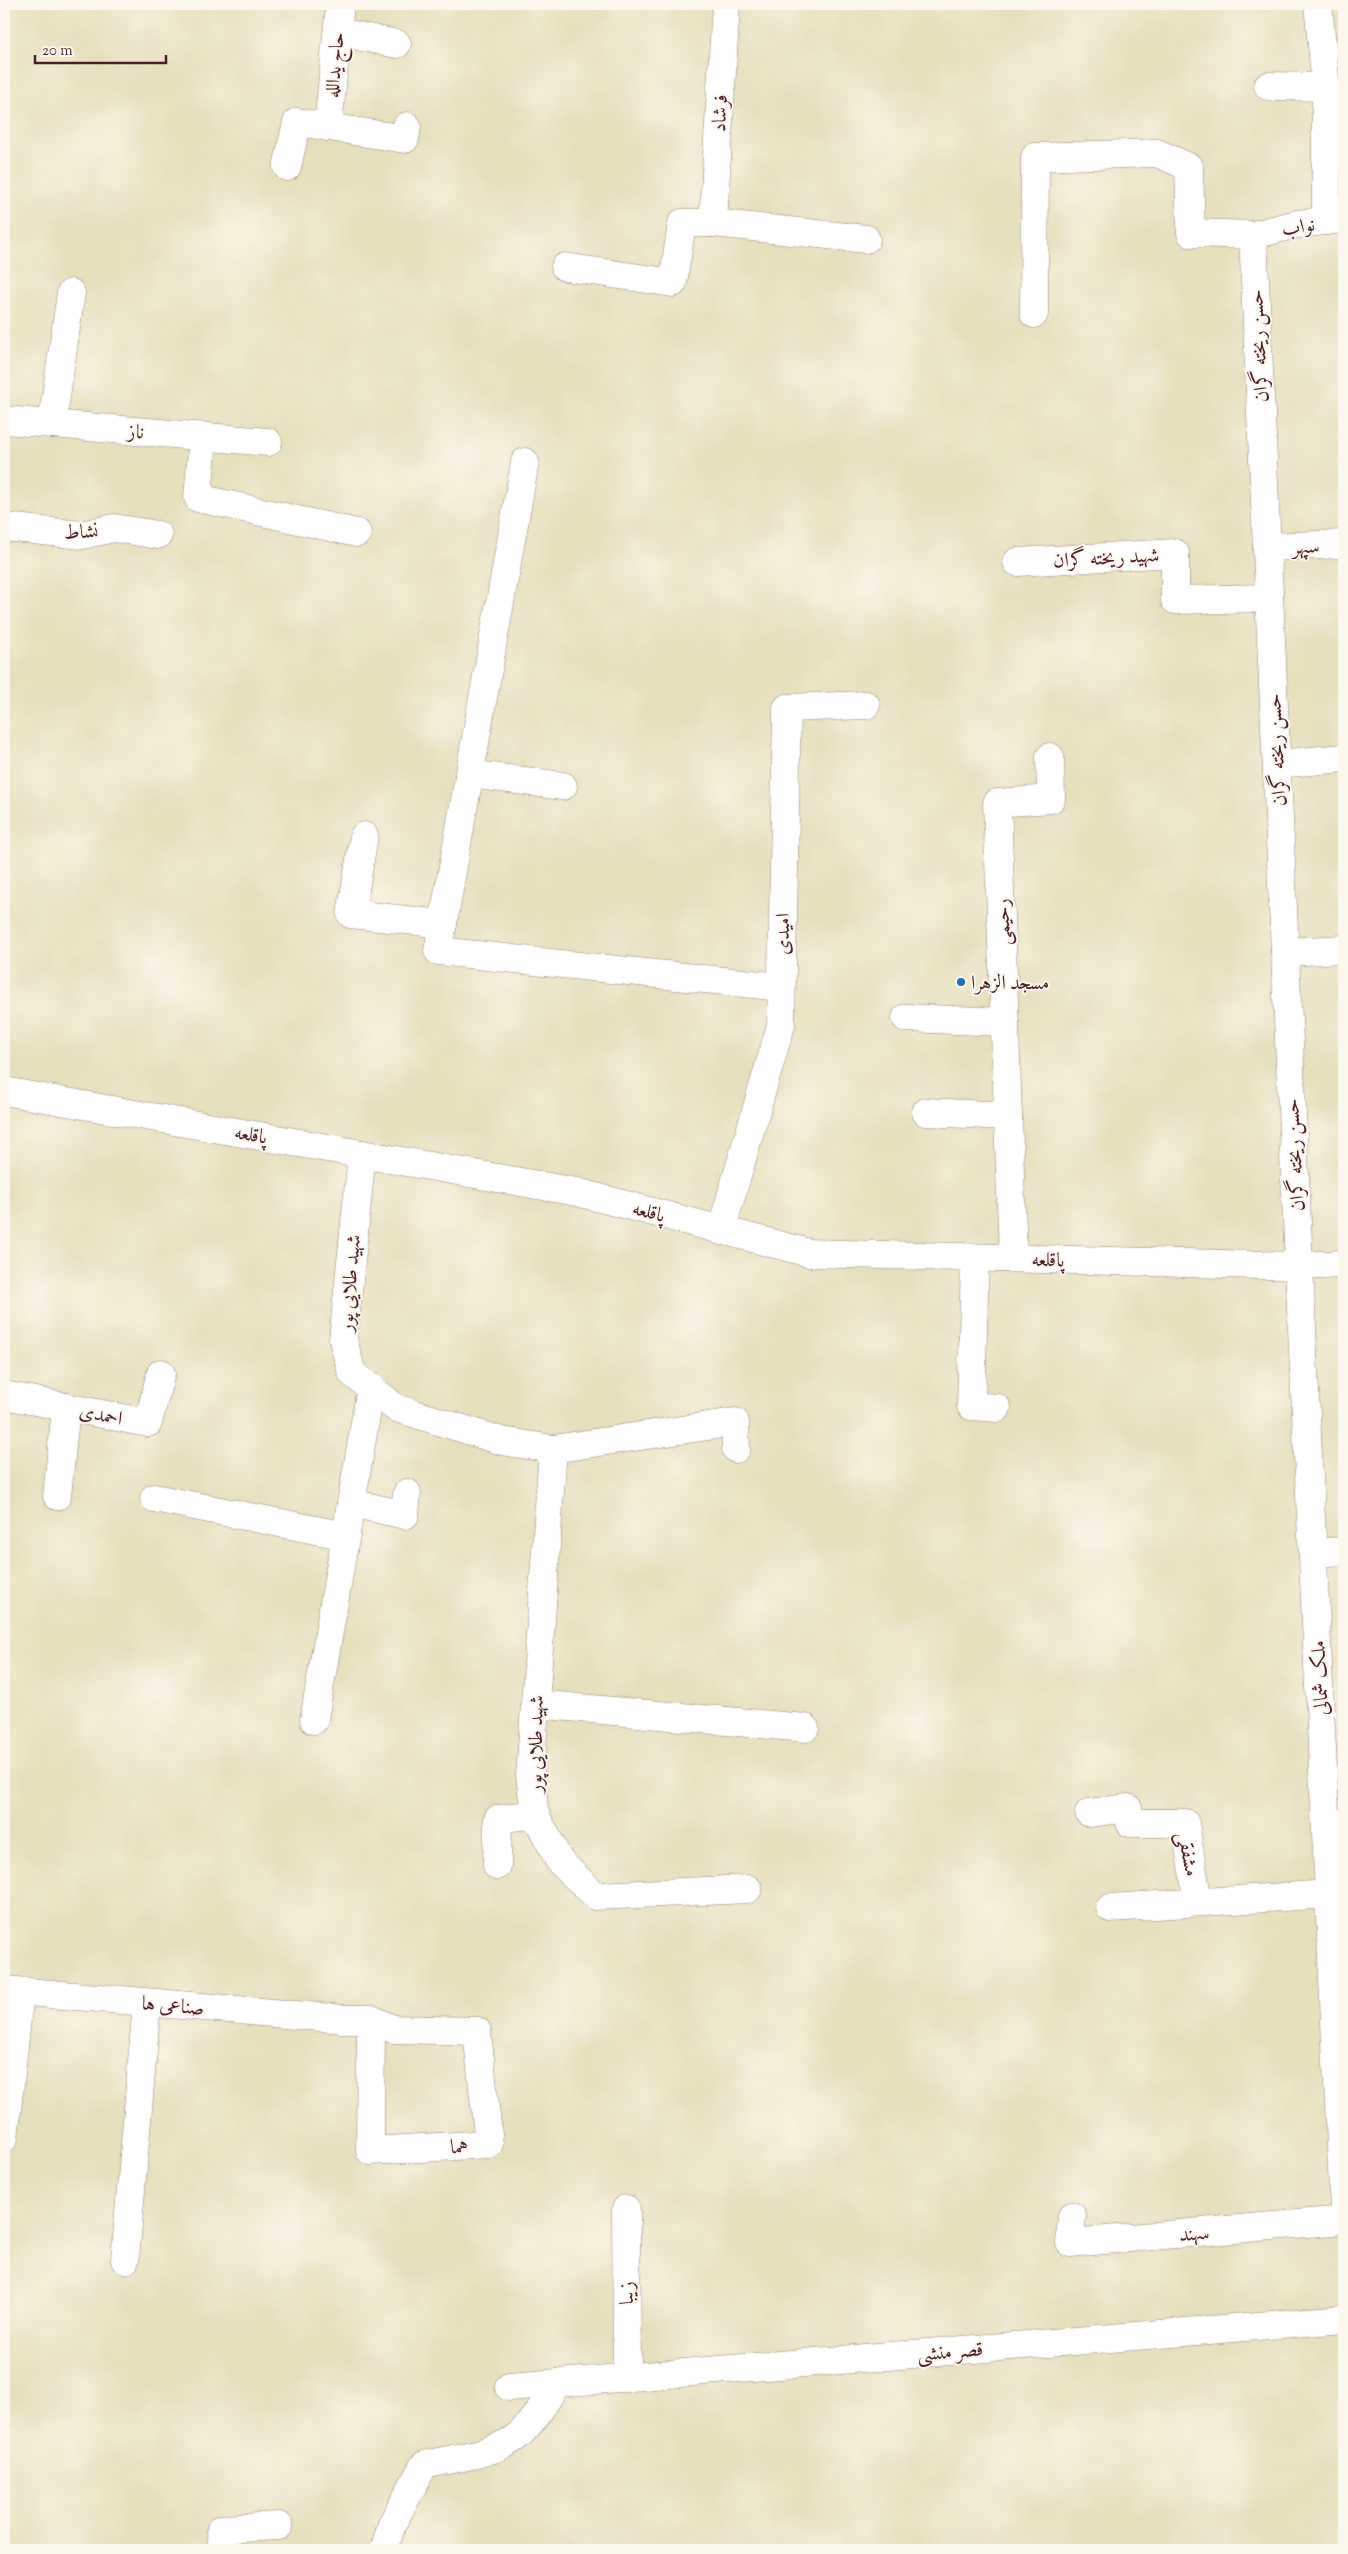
<svg xmlns="http://www.w3.org/2000/svg" width="1348" height="2554" viewBox="0 0 1348 2554" font-family="'Sorts Mill Goudy',Amiri,serif">
<style>
.lines{fill:none;stroke-linecap:round;stroke-linejoin:round}
.minor-casing{stroke:#988074;stroke-width:29}
.tertiary-casing{stroke:#988074;stroke-width:29}
.minor{stroke:#fff;stroke-width:28}
.tertiary{stroke:#fff;stroke-width:28}
.poi-dot{fill:#1f6fb2;stroke:#fbf7ec;stroke-width:2}
.labels{text-anchor:middle;stroke-width:4;stroke-linejoin:round;paint-order:stroke}
.street-label{font-size:20px;fill:#4a1f2b;stroke:#fbf7ec}
.poi-label{font-size:20px;fill:#4a1f2b;stroke:#fbf7ec;text-anchor:start}
</style>
<rect width="100%" height="100%" fill="#fbf7ec"/>
<filter id="ink" filterUnits="userSpaceOnUse"><feTurbulence type="fractalNoise" baseFrequency=".02" numOctaves="2"/><feDisplacementMap in="SourceGraphic" scale="10" xChannelSelector="R" yChannelSelector="G"/><feConvolveMatrix kernelMatrix="1 2 1 2 8 2 1 2 1" color-interpolation-filters="sRGB"/></filter>
<filter id="wash" filterUnits="userSpaceOnUse"><feTurbulence type="fractalNoise" baseFrequency=".0096" numOctaves="4" result="noise"/><feDisplacementMap in="SourceGraphic" scale="20" xChannelSelector="R" yChannelSelector="G"/><feGaussianBlur stdDeviation="1.12" result="paint"/><feColorMatrix in="noise" values="0 0 0 0 0 0 0 0 0 0 0 0 0 0 0 0 0 1.4 0 .05"/><feComposite in="paint" operator="in"/></filter>
<g filter="url(#wash)">
<rect width="100%" height="100%" fill="#e7e0bc"/>
</g>
<g filter="url(#ink)">
<g class="lines">
<g class="minor-casing">
<g id="minor">
<path d="M1318,4l8,83v134"/>
<path d="M338,32l59,12"/>
<path d="M1268,86l58,1"/>
<path d="M328,127l12,-123"/>
<path d="M287,167l10,-45 108,17 2,-13"/>
<path d="M713,223l13,-219"/>
<path d="M565,267l108,16 9,-60h31l153,16"/>
<path d="M1034,314l1,-157 122,-4 32,14 2,66 62,2 44,-11 47,-5"/>
<path d="M4,420l264,22"/>
<path d="M52,424l19,-131"/>
<path d="M203,437l-5,61 159,35"/>
<path d="M525,462l-87,489 343,36"/>
<path d="M4,527l78,8 32,-7 44,7"/>
<path d="M1267,547l77,-3"/>
<path d="M1017,562l158,-9v47l94,-2"/>
<path d="M1277,764l67,-6"/>
<path d="M469,774l94,12"/>
<path d="M364,836l-13,78 92,10"/>
<path d="M1285,952l59,-3"/>
<path d="M906,1018l99,4"/>
<path d="M4,1091l573,101 232,61 490,13 -46,-1031"/>
<path d="M926,1112l82,4"/>
<path d="M362,1154l-19,186 9,33 44,35 106,33 51,8 182,-27 1,27"/>
<path d="M721,1231l60,-206 6,-317 79,-3"/>
<path d="M975,1258l-4,148 26,2"/>
<path d="M1013,1258l-16,-455 54,-4 -1,-42"/>
<path d="M4,1395l144,28 13,-50"/>
<path d="M553,1449l-23,327 5,38 25,48 36,34 152,-7"/>
<path d="M57,1496l9,-89"/>
<path d="M154,1498l192,38"/>
<path d="M351,1503l54,12 2,-22"/>
<path d="M1313,1553l31,-2"/>
<path d="M535,1704l270,24"/>
<path d="M314,1720l57,-333"/>
<path d="M1089,1813l39,-5 2,15h55l13,79"/>
<path d="M1326,1823h18"/>
<path d="M497,1866l1,-47 37,-5"/>
<path d="M1110,1908l219,-14"/>
<path d="M4,1990l339,29h28l22,10 84,2 12,113 -119,7 1,-132"/>
<path d="M4,2138l16,-146"/>
<path d="M626,2209l1,169"/>
<path d="M1072,2216l-2,27 274,-23"/>
<path d="M125,2260l22,-257"/>
<path d="M509,2387l835,-68"/>
<path d="M222,2550l-1,-21 58,-3"/>
<path d="M384,2550l8,-26 32,-59c29,-7 74,-11 96,-31 15,-15 26,-33 37,-51"/>
</g>
</g>
<g class="tertiary-casing">
<path id="tertiary" d="M1344,1264l-45,2 45,944"/>
</g>
<use href="#minor" class="minor"/>
<use href="#tertiary" class="tertiary"/>
</g>
</g>
<circle class="poi-dot" cx="961" cy="982" r="5"/>
<g class="labels">
<g class="street-label">
<text transform="translate(334 65) rotate(-85)" y="7">حاج یدالله</text>
<text transform="translate(719 113) rotate(-87)" y="7">فرشاد</text>
<text transform="translate(1298 226) rotate(-10)" y="7">نواب</text>
<text transform="translate(1258 346) rotate(-93)" y="7">حسن ریخته گران</text>
<text transform="translate(136 431) rotate(5)" y="7">ناز</text>
<text transform="translate(81 531) rotate(-2)" y="7">نشاط</text>
<text transform="translate(1306 546) rotate(-2)" y="7">سپهر</text>
<text transform="translate(1106 557) rotate(-3)" y="7">شهید ریخته گران</text>
<text transform="translate(1276 750) rotate(-93)" y="7">حسن ریخته گران</text>
<text transform="translate(1002 922) rotate(-92)" y="7">رحیمی</text>
<text transform="translate(782 934) rotate(-89)" y="7">امیدی</text>
<text transform="translate(251 1134) rotate(10)" y="7">پاقلعه</text>
<text transform="translate(1294 1155) rotate(-93)" y="7">حسن ریخته گران</text>
<text transform="translate(649 1211) rotate(15)" y="7">پاقلعه</text>
<text transform="translate(1048 1259) rotate(2)" y="7">پاقلعه</text>
<text transform="translate(349 1283) rotate(-85)" y="7">شهید طلایی پور</text>
<text transform="translate(101 1414) rotate(11)" y="7">احمدی</text>
<text transform="translate(1319 1678) rotate(-93)" y="7">ملک شمالی</text>
<text transform="translate(535 1744) rotate(-89)" y="7">شهید طلایی پور</text>
<text transform="translate(1189 1854) rotate(79)" y="7">مشفقی</text>
<text transform="translate(173 2005) rotate(5)" y="7">صناعی ها</text>
<text transform="translate(459 2146) rotate(-3)" y="7">هما</text>
<text transform="translate(1194 2233) rotate(-5)" y="7">سهند</text>
<text transform="translate(626 2293) rotate(-90)" y="7">زیبا</text>
<text transform="translate(950 2351) rotate(-5)" y="7">قصر منشی</text>
</g>
<g class="poi-label">
<text x="971" y="989">مسجد الزهرا</text>
</g>
</g>
<rect width="1348" height="2554" fill="none" stroke="#fbf7ec" stroke-width="20"/>
<path d="M35 55v8h131v-8" fill="none" stroke="#4a1f2b" stroke-width="2.5"/>
<text x="42" y="55" font-size="15" fill="#4a1f2b" stroke="#fbf7ec" stroke-width="4" paint-order="stroke">20 m</text>
</svg>
